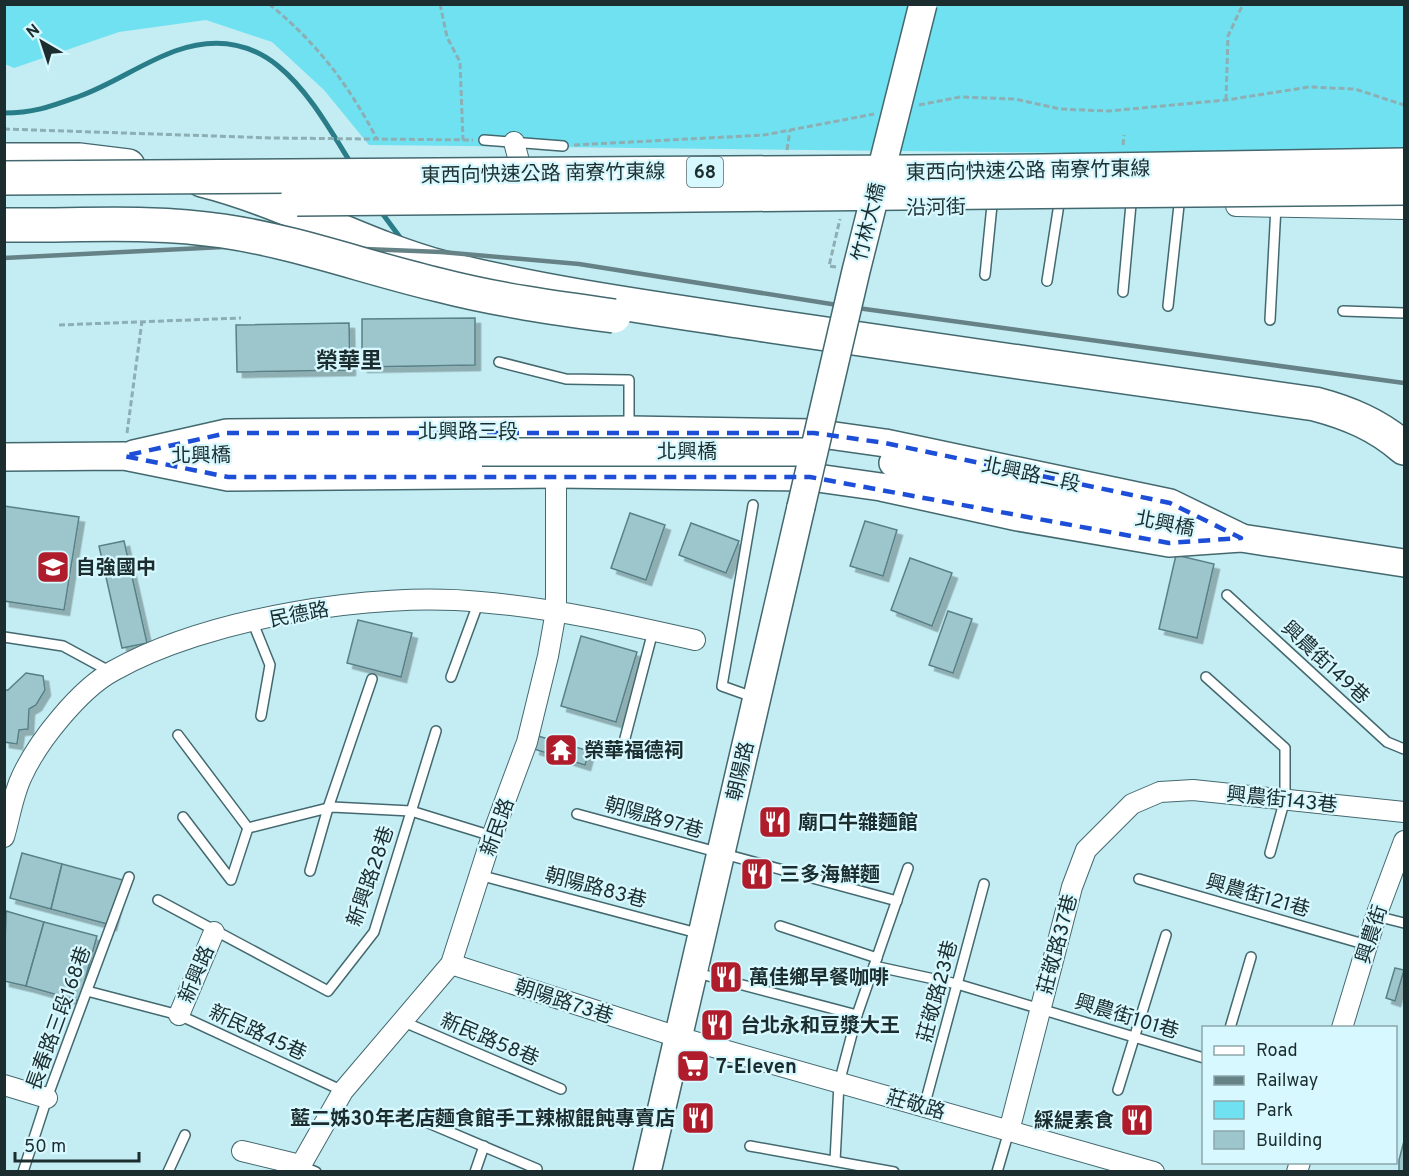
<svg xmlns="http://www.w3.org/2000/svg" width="1409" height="1176" viewBox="0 0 1409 1176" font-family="Overpass,'Noto Sans TC',sans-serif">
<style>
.green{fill:#70e1f1}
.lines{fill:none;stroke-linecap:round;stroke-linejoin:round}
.stream{stroke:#297d88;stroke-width:5}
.building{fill:#9dc6cc;stroke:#598086;stroke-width:1.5;filter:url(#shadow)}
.lane-casing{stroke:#43696f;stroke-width:12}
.street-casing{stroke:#43696f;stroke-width:22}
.secondary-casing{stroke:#43696f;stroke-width:30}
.highway-casing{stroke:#43696f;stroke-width:36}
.path{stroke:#8daeb3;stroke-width:3;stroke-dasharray:6 3;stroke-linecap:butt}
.lane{stroke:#fff;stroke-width:9}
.street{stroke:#fff;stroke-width:20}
.secondary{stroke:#fff;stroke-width:27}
.highway{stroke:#fff;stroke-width:33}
.rail{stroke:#668286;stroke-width:4.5}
.secondary-bridge-casing{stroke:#43696f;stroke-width:30;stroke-linecap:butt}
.highway-bridge-casing{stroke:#43696f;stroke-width:36;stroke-linecap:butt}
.secondary-bridge{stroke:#fff;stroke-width:27}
.highway-bridge{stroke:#fff;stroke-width:33}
.marked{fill:none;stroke:#1d4ed8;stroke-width:4.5;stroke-dasharray:12 8;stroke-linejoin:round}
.labels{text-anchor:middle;stroke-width:4.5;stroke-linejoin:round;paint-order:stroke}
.shield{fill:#d7f8fe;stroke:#546a6d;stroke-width:1.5}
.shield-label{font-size:18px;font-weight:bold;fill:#1c2d2f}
.street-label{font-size:20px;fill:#1c2d2f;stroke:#d7f8fe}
.poi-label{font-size:20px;font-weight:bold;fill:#1c2d2f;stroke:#d7f8fe;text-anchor:start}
.quarter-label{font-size:22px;font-weight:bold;fill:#1c2d2f;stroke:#d7f8fe}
</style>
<defs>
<filter id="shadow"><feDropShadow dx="5.5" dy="5.5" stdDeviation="0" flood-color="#0004"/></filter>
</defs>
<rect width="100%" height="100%" fill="#c3edf3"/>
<path class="green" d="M5,4l1399,1v155l-61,-4 -974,-11 -45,-55 -52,-48 -66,-22 -87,12 -105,36 -9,-4z"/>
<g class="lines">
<g class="stream">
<path d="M4,113c31,0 48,-7 76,-17 33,-12 62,-33 95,-45 94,-34 136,48 177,114"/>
<path d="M379,209l23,31"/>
</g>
</g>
<g class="building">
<path d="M475,318v47l-113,2v-48z"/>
<path d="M349,323l1,47 -113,2 -1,-47z"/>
<path d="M4,506l75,11 -15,93 -60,-9z"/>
<path d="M630,513l35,12 -19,55 -35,-12z"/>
<path d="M865,521l32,9 -14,46 -33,-10z"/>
<path d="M691,523l48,18 -13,32 -47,-18z"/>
<path d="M124,541l23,102 -25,5 -23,-102z"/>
<path d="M1176,555l38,9 -17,74 -38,-9z"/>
<path d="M910,558l42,15 -20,53 -41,-16z"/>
<path d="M948,611l24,8 -19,54 -24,-8z"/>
<path d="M358,620l54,13 -11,44 -54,-14z"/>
<path d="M581,636l56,16 -21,70 -55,-16z"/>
<path d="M26,673l17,3 2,14 -9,15 -7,4 -1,20 -9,1 -2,14 -13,-2v-52h4z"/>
<path d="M538,736l51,15 -4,14 -51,-16z"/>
<path d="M22,853l40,11 -11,45 -41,-11z"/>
<path d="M62,864l61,16 -12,45 -60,-16z"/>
<path d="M6,911l38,11 -18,64 -22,-5z"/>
<path d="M44,922l53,14 -18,65 -53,-15z"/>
<path d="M1395,968l9,2 -9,31 -9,-3z"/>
<path d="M1404,1141v31h-5v-12z"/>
</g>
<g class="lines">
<g class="lane-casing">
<g id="lane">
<path d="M484,140l79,6"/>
<path d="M985,275l7,-70"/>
<path d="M1047,281l12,-77"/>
<path d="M1123,292l8,-88"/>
<path d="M1168,306l11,-101"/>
<path d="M1343,311l61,2"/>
<path d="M1270,320l6,-114"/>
<path d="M499,362l67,17 63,1v47"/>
<path d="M1227,595l160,147 17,7"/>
<path d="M253,623l17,42 -9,51"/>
<path d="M4,637l59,9 48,26"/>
<path d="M451,677l28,-76"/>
<path d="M1206,677l79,71v51l-15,54"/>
<path d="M753,697l-31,-11 31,-181"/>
<path d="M178,735l70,93 84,-21 79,4 81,25"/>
<path d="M624,742l29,-111"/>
<path d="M577,814l320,87"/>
<path d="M183,817l48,63 17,-52"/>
<path d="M310,871l18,-63 44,-129"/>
<path d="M479,875l222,59"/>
<path d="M1139,879l228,66"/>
<path d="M158,900l170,91 46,-59 62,-201"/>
<path d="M1376,916l28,7"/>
<path d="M780,926l97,32"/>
<path d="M874,966l83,18 247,74"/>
<path d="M697,973l160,42"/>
<path d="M87,991l92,24 164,76"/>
<path d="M404,1022l157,67"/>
<path d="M1230,1028l21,-71"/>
<path d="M1118,1090l48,-155"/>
<path d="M924,1107l60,-223"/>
<path d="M412,1116l125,53"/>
<path d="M750,1146l144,26"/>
<path d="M835,1161l4,-78 18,-68 51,-147"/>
<path d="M300,1165l16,7"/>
<path d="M23,1172l24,-74 82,-221"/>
<path d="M168,1172l17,-37"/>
<path d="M475,1172l9,-26"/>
<path d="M997,1172l12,-41"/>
</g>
</g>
<g class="street-casing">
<g id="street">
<path d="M514,142l11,42"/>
<path d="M1236,206l168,3"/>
<path d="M4,837c6,-20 9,-43 18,-61 16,-35 58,-87 91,-105 94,-53 261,-80 367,-69 73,6 144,22 215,38"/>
<path d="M451,964l227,73 476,135"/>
<path d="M179,1015l35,-83"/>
<path d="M1342,1028l34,-112 28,-75"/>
<path d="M4,1085l43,13"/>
<path d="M1009,1131l63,-244 14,-37 46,-46 28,-12 33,-2 211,22"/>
<path d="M242,1151l58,14"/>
<path d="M297,1172l46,-81 108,-127 41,-128 35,-94 21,-86 8,-45v-149"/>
<path d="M1297,1172l3,-10"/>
</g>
</g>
<g class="secondary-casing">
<g id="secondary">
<path d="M134,454l93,-21 402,-3 185,3 71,10 285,60 70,34"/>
<path d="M182,455l300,-3"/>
<path d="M4,457l120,-1 104,21 328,-3 254,3 71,10 137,30 151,26 72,-5 163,25"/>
<path d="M893,463l119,28 192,40"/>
<path d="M647,1172l154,-665"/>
</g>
</g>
<g class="highway-casing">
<g id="highway">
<path d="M4,160h75l49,6"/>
<path d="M202,180c84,21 159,66 242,88 108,27 218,41 327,58 181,27 363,52 544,78 34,9 63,21 89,44"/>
</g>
</g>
<g class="path">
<path d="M83,4h20"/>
<path d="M269,4c48,39 79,80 108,135"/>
<path d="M440,4l7,33 13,25 3,78"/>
<path d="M1226,100l2,-64 15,-32"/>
<path d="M919,105l41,-8 55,2 45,10 49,2 117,-11 83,-13 46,2 49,16"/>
<path d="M4,129l269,9 200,2"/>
<path d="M574,145l190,-10 110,-21"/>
<path d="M1123,145l1,-10"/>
<path d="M787,150l3,-20"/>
<path d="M836,267l-7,-1 11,-47"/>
<path d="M59,325l182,-7"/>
<path d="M127,433l15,-112"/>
</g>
<use href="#lane" class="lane"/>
<use href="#street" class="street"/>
<use href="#secondary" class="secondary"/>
<use href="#highway" class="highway"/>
<path class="rail" d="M4,258l219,-11h91l127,5 138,12 271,43 554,76"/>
<g class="secondary-bridge-casing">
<g id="secondary-bridge">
<path d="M482,452h331"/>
<path d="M801,507l55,-236 67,-267"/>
</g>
</g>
<g class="highway-bridge-casing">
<g id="highway-bridge">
<path d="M4,178l1037,-7 363,-6"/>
<path d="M297,199l1107,-11"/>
<path d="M4,225c72,1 147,-5 219,6 74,11 144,37 216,54 58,15 116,23 175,31"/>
</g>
</g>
<use href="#secondary-bridge" class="secondary-bridge"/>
<use href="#highway-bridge" class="highway-bridge"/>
</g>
<path class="marked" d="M227,433h587l71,10 285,60 71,35 -72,5 -359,-66h-582l-104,-21z"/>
<defs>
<g id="school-square" transform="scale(1.725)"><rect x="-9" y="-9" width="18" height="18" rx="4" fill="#af1c2b" stroke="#d7f8fe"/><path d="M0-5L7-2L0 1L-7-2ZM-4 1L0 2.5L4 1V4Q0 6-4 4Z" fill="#fff"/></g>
<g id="temple-square" transform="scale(1.725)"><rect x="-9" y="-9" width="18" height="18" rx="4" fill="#af1c2b" stroke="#d7f8fe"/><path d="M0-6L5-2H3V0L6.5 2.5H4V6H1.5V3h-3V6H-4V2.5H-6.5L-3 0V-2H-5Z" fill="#fff"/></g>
<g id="restaurant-square" transform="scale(1.725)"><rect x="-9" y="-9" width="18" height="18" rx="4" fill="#af1c2b" stroke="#d7f8fe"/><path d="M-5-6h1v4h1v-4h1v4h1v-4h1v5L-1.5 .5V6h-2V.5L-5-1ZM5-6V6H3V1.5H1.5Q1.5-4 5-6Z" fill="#fff"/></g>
<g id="supermarket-square" transform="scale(1.725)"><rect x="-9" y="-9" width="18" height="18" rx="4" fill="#af1c2b" stroke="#d7f8fe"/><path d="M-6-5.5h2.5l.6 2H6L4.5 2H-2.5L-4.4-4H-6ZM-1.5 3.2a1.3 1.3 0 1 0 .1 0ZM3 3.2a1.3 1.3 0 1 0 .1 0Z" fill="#fff"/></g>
</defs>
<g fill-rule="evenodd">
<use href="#school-square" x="53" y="567"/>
<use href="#temple-square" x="561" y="750"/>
<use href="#restaurant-square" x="775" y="822"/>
<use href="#restaurant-square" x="757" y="874"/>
<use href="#restaurant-square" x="726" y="977"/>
<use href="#restaurant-square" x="717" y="1025"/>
<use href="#supermarket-square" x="693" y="1066"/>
<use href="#restaurant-square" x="698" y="1118"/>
<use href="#restaurant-square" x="1137" y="1120"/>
</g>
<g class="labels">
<rect class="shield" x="687" y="157" width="36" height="30" rx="4.5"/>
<g class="shield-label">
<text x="705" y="178">68</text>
</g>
<g class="street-label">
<text transform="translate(1028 170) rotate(-1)" y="7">東西向快速公路 南寮竹東線</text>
<text transform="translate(543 173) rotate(-1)" y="7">東西向快速公路 南寮竹東線</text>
<text transform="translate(936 207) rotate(-1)" y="7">沿河街</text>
<text transform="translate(868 222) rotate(-76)" y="7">竹林大橋</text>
<text x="468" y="438">北興路三段</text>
<text x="687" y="458">北興橋</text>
<text transform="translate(201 455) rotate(-1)" y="7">北興橋</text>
<text transform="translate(1031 474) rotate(12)" y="7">北興路二段</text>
<text transform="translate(1165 523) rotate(11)" y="7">北興橋</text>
<text transform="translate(299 614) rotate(-11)" y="7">民德路</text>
<text transform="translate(1326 662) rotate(43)" y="7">興農街149巷</text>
<text transform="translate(740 771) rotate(-77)" y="7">朝陽路</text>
<text transform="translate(1282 799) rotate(6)" y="7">興農街143巷</text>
<text transform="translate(654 817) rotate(16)" y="7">朝陽路97巷</text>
<text transform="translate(497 827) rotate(-70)" y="7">新民路</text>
<text transform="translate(370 876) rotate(-71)" y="7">新興路28巷</text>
<text transform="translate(596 887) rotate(15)" y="7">朝陽路83巷</text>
<text transform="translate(1258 895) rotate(16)" y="7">興農街121巷</text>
<text transform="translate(1371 934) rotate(-72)" y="7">興農街</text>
<text transform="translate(1057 944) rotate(-75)" y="7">莊敬路37巷</text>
<text transform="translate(196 974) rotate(-67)" y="7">新興路</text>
<text transform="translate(937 991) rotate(-75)" y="7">莊敬路23巷</text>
<text transform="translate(564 1001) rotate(18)" y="7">朝陽路73巷</text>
<text transform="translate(1127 1016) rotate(17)" y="7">興農街101巷</text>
<text transform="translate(58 1018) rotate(-70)" y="7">長春路三段168巷</text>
<text transform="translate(258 1032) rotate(25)" y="7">新民路45巷</text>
<text transform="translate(490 1039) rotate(23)" y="7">新民路58巷</text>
<text transform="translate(916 1104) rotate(16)" y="7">莊敬路</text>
</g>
<g class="poi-label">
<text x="76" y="574">自強國中</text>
<text x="584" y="757">榮華福德祠</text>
<text x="798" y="829">廟口牛雜麵館</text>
<text x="780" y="881">三多海鮮麵</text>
<text x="749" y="984">萬佳鄉早餐咖啡</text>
<text x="740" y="1032">台北永和豆漿大王</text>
<text x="716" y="1073">7-Eleven</text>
<text x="675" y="1125" text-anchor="end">藍二姊30年老店麵食館手工辣椒餛飩專賣店</text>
<text x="1114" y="1127" text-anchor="end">綵緹素食</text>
</g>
<g class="quarter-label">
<text x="349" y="368">榮華里</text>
</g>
</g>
<rect width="1409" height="1176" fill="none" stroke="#1c2d2f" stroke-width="12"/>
<rect x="1202" y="1026" width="195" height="138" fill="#d7f8fe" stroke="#8ca7ab" stroke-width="1.5"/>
<rect x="1214" y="1046" width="30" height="9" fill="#ffffff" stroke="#8ca7ab" stroke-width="1.5"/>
<text x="1256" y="1056" font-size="18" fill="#1c2d2f">Road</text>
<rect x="1214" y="1076" width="30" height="9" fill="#668286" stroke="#8ca7ab" stroke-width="1.5"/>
<text x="1256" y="1086" font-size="18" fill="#1c2d2f">Railway</text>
<rect x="1214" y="1101" width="30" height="18" fill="#70e1f1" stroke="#8ca7ab" stroke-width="1.5"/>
<text x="1256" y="1116" font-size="18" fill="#1c2d2f">Park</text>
<rect x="1214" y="1131" width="30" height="18" fill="#9dc6cc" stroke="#8ca7ab" stroke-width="1.5"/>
<text x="1256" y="1146" font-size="18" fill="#1c2d2f">Building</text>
<g transform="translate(42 42) rotate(321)" stroke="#d7f8fe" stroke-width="4.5" paint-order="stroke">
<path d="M0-4.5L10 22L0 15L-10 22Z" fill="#1c2d2f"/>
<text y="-9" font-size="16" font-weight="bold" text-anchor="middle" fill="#1c2d2f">N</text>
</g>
<path d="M15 1152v9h124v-9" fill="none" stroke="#1c2d2f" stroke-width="3"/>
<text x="24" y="1152" font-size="18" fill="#1c2d2f" stroke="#d7f8fe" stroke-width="4.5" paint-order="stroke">50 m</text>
</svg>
